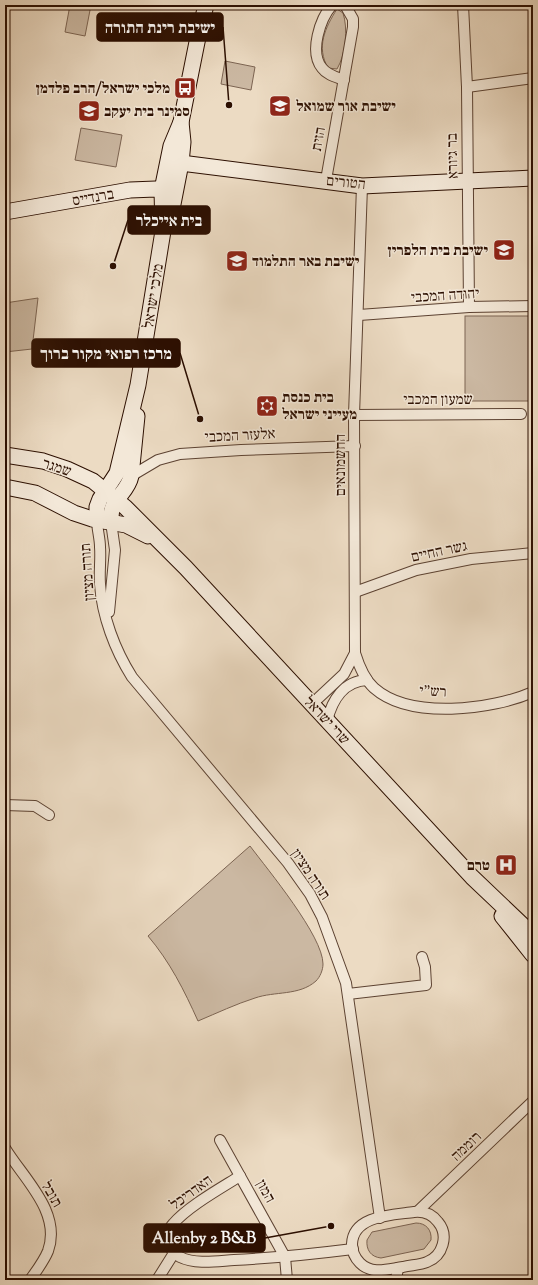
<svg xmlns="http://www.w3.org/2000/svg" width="538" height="1285" viewBox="0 0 538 1285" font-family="'Sorts Mill Goudy','Frank Ruhl Libre',serif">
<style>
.green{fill:#cbb8a2;stroke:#7c6452}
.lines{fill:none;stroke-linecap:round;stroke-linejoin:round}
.street-casing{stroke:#5c4232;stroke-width:12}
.secondary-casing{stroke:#2c0f01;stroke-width:17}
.street{stroke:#f3e8d8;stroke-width:10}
.secondary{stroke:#f3e8d8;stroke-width:15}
.labels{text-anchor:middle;stroke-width:3;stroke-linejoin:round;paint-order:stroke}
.poi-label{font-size:15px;font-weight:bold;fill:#2c0f01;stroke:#f3e8d8;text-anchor:start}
.street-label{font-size:15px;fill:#2c0f01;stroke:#f3e8d8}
.leader{fill:none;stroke:#2c0f01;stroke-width:1.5}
.callout-dot{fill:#2c0f01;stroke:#f3e8d8;stroke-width:1.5}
.callout{fill:#2c0f01;stroke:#2c0f01;stroke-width:1.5}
.callout-label{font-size:16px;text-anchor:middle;font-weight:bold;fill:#fff}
</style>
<rect width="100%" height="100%" fill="#ecdbc3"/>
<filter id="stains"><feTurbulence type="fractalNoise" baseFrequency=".005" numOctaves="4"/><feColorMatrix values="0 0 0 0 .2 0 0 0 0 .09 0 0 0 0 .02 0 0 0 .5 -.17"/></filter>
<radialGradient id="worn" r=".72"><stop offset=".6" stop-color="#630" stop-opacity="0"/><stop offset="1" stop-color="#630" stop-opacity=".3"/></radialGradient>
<g class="green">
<path d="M70,5h21l-6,31 -20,-4z"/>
<path d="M337,9l6,4c5,15 3,41 -6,56l-9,-1c-12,-21 -3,-40 9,-59z"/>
<path d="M225,61l30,6 -4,23 -30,-6z"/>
<path d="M81,128l41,7 -6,32 -41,-7z"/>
<path d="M38,298l-6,51 -27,3v-49z"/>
<rect x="465" y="316" width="68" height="85"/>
<path d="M250,846c18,24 73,90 73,118 0,6 -3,13 -7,17 -17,15 -41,10 -61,17 -19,6 -38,15 -57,23 -14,-31 -28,-59 -50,-85z"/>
<path d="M416,1223c10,0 16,7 15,17l-7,9 -43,9c-10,-1 -15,-8 -14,-18l5,-8z"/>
</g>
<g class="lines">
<g class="street-casing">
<g id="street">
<path d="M332,5c-12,14 -23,47 -10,63 5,7 14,9 22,12"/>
<path d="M463,5l4,82 2,220"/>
<path d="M467,87l66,-9"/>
<path d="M326,180l27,-153v-8l-8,-14"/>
<path d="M359,315l110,-8 64,-1"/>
<path d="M354,415l167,-1"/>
<path d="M131,476l27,-16 22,-6 61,-4 114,-4"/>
<path d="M97,520c0,9 3,18 3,27 1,12 -1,25 0,37 2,32 15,66 32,93l156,186 22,31 12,23 24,66 34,235"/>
<path d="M355,592l61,-22 55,-11 62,-6"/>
<path d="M109,612l6,-62 -4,-28"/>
<path d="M355,653c4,13 9,26 19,35 36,32 118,22 159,4"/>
<path d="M312,704l32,-30 11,-21 -1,-238 8,-229"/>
<path d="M327,721c5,-21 17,-40 40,-41"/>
<path d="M5,805l30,1 14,9"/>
<path d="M348,994l78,-9 -1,-18 -3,-10"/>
<path d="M220,1140l65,117 2,23"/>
<path d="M5,1148c18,30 57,64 43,103 -4,10 -11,19 -18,29"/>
<path d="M240,1176c-19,12 -53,31 -67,48 -5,5 -6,13 -4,20 1,5 6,11 11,13 16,8 38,4 54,3 40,-2 79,-6 119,-11"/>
<path d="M418,1211l115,-110"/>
<path d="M414,1212c9,-1 18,2 24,10 11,13 5,34 -11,40 -7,3 -16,3 -24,5 -15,2 -31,8 -43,-4 -5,-5 -8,-12 -8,-19 1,-29 41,-29 62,-32z"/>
<path d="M157,1280l17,-27"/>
<path d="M396,1280l2,-12"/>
</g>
</g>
<g class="secondary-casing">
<g id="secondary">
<path d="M181,163l181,23 171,-8"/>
<path d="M5,212l125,-22 26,-1 14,7"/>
<path d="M166,225l7,-21 8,-41 2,-21 -2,-20 16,-80 9,-37"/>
<path d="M5,455l38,6 24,8 26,12 32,26 61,61 286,309 61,58"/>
<path d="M5,487l30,6 39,20 18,6 34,6 22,11"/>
<path d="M97,520v-13l3,-8 17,-26 21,-88 25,-154 -1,-41 9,-44 10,-24"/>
<path d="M111,522c-2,-24 16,-27 20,-46l6,-60"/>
<path d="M502,916l31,39"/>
</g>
</g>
<use href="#street" class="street"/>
<use href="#secondary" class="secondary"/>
</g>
<defs>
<g id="bus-square" transform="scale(1.15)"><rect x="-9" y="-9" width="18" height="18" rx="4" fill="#8f2418" stroke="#f3e8d8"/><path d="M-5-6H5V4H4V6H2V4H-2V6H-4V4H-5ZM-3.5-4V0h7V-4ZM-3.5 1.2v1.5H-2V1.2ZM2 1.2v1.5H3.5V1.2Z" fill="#fff"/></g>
<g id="school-square" transform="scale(1.15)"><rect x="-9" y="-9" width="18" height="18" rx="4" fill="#8f2418" stroke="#f3e8d8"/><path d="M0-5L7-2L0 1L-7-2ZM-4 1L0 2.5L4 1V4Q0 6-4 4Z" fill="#fff"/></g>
<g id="synagogue-square" transform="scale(1.15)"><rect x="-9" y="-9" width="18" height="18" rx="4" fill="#8f2418" stroke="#f3e8d8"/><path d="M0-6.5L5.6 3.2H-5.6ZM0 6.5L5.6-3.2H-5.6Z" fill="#fff"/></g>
<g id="hospital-square" transform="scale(1.15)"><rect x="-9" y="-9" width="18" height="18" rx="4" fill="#8f2418" stroke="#f3e8d8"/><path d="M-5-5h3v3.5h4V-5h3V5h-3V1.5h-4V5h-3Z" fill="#fff"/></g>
</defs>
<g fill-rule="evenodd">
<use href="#bus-square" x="185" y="88"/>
<use href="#school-square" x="280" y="106"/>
<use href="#school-square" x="89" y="111"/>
<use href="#school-square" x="504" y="250"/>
<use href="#school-square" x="237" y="261"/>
<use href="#synagogue-square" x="267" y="406"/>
<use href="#hospital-square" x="506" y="865"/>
</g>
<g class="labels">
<g class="poi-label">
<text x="170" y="93" text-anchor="end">מלכי ישראל/הרב פלדמן</text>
<text x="296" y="111">ישיבת אור שמואל</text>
<text x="104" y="116">סמינר בית יעקב</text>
<text x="488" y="255" text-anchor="end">ישיבת בית הלפרין</text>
<text x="252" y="266">ישיבת באר התלמוד</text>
<text x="282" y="402">בית כנסת<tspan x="282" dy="17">מעייני ישראל</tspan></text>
<text x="490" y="870" text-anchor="end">טרם</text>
</g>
<g class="street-label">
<text transform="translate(318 139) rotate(-80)" y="5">הזית</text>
<text transform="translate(452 156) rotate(-91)" y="5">בר גיורא</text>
<text transform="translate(346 182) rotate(6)" y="5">הטורים</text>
<text transform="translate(93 197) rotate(-10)" y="5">ברנדייס</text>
<text transform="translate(445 295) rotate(-4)" y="5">יהודה המכבי</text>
<text transform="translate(153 296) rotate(-81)" y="5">מלכי ישראל</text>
<text x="438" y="404">שמעון המכבי</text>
<text transform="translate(240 435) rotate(-3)" y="5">אלעזר המכבי</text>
<text transform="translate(340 465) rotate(-90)" y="5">החשמונאים</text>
<text transform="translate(57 467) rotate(18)" y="5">שמגר</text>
<text transform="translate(439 551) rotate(-12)" y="5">גשר החיים</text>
<text transform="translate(87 572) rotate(-94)" y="5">תורה מציון</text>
<text transform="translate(433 691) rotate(3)" y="5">רש"י</text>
<text transform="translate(327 720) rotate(47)" y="5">שרי ישראל</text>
<text transform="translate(311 874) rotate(56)" y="5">תורה מציון</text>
<text transform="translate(466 1146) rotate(-43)" y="5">רוממה</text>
<text transform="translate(266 1191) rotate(61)" y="5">המון</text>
<text transform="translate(191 1192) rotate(-36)" y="5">האדריכל</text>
<text transform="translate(52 1194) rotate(60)" y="5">תובל</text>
</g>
</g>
<path class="leader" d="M229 105L223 27M113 266L128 220M200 419L180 353M331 1226L265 1238"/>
<g class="callout-dot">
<circle cx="229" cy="105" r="4"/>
<circle cx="113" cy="266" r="4"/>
<circle cx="200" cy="419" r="4"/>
<circle cx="331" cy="1226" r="4"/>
</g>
<g class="callout">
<rect x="97" y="13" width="126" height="28" rx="4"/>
<rect x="128" y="206" width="82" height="28" rx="4"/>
<rect x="32" y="339" width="148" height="28" rx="4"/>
<rect x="144" y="1224" width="121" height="28" rx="4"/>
</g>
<g class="callout-label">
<text x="160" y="33">ישיבת רינת התורה</text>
<text x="169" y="226">בית אייכלר</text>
<text x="106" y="359">מרכז רפואי מקור ברוך</text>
<text x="204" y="1243">Allenby 2 B&amp;B</text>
</g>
<rect width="538" height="1285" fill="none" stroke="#ecdbc3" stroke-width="20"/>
<rect x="6" y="6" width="526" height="1273" fill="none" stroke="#2c0f01" stroke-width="2"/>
<rect x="10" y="10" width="518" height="1265" fill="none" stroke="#2c0f01"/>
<rect width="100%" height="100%" filter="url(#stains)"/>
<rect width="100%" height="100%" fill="url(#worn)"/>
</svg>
